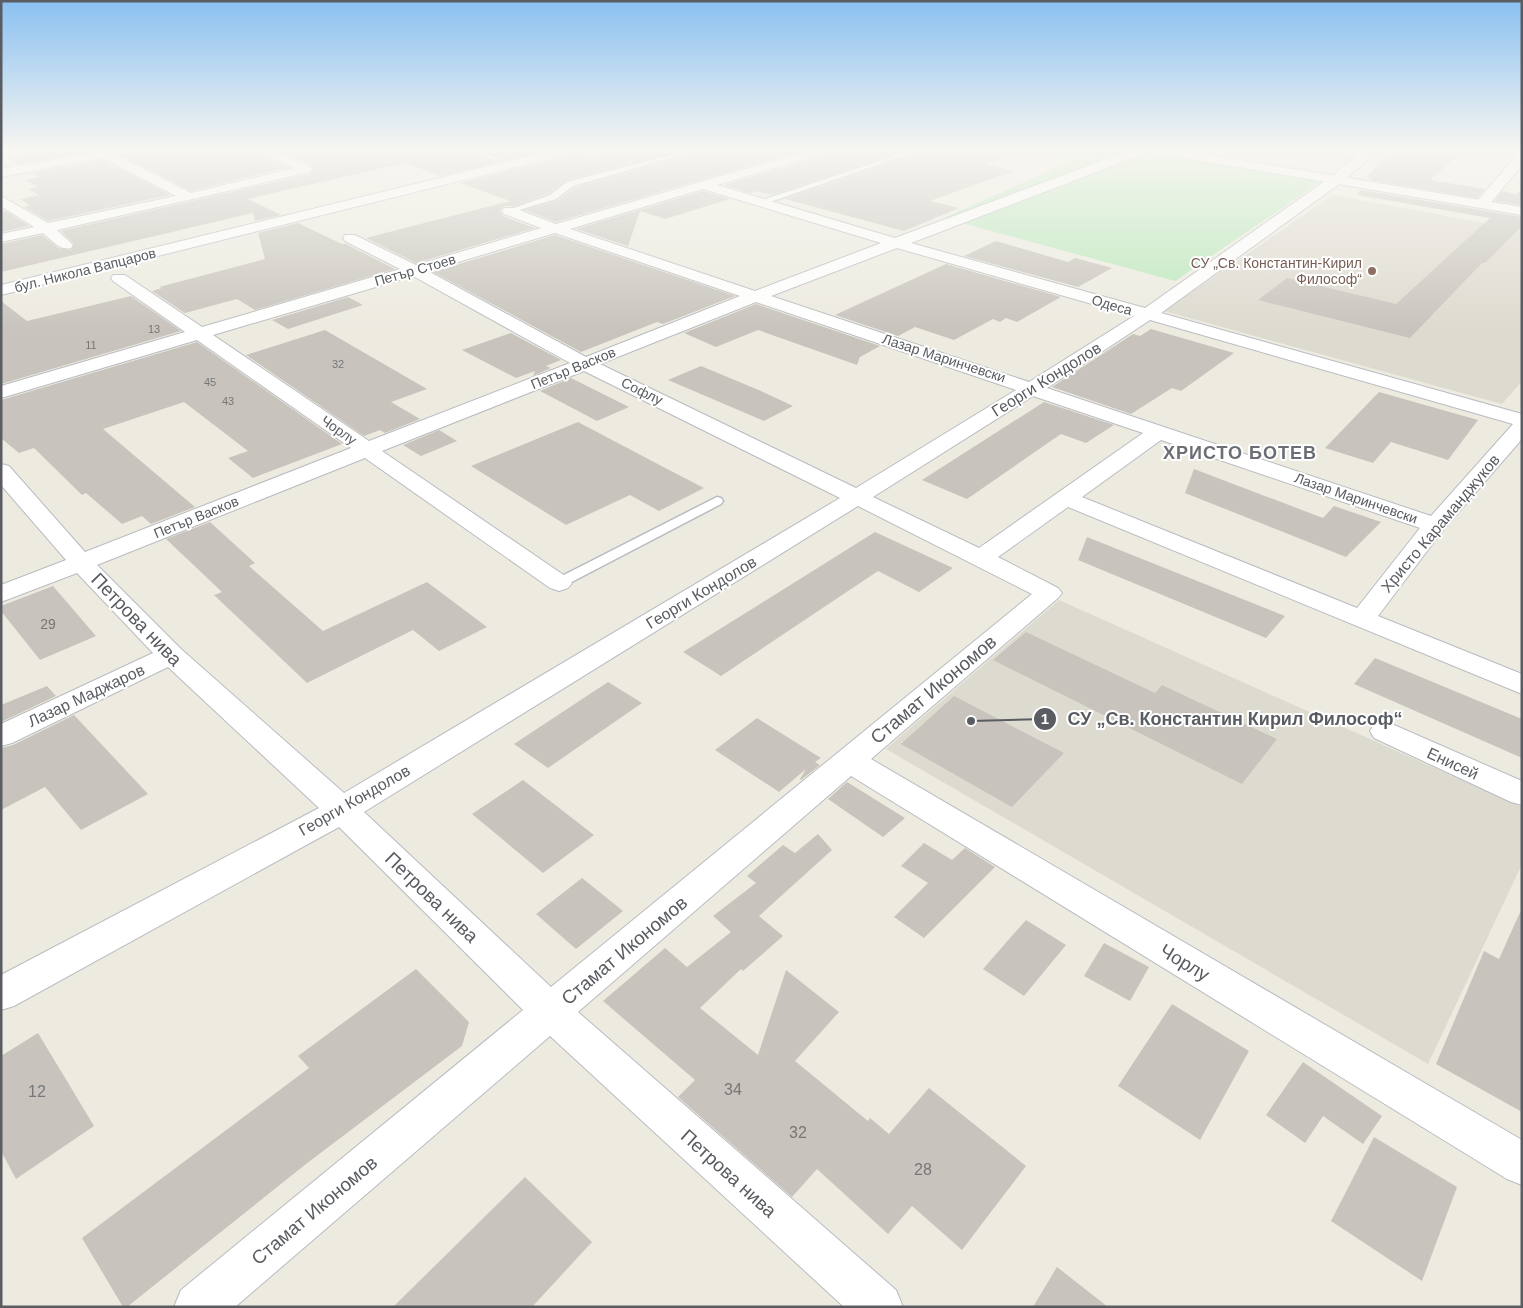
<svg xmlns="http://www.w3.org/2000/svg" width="1523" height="1308" viewBox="0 0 1523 1308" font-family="Arial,sans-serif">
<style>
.education{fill:#dddacf}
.green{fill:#bae8bb}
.building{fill:#c8c4bd}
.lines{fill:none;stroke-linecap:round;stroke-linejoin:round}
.lane-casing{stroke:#b8bbc0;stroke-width:3}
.street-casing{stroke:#b8bbc0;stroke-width:2}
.secondary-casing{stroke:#b9bcc3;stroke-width:2}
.lane{fill:#fff;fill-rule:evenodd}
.street{fill:#fff;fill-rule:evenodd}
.secondary{fill:#fff;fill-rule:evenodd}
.education-dot{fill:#8d6e63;stroke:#fff;stroke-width:2}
.labels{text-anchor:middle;stroke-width:4;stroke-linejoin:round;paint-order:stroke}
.far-number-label{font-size:11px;fill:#757779}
.far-education-label{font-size:14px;fill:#785e54;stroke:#fff;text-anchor:end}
.far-street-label{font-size:14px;fill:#595d62;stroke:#fff}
.number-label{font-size:14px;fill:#757779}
.street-label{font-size:16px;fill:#595d62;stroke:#fff}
.near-number-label{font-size:16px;fill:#757779}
.far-district-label{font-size:18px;font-weight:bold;letter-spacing:1px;fill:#6a6f75;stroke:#fff}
.near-street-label{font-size:19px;fill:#595d62;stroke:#fff}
.leader{fill:none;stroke:#595d62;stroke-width:2}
.callout-dot{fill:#595d62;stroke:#fff;stroke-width:2}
.mark-label{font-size:15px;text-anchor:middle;font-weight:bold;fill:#fff}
.callout-label{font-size:18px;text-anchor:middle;font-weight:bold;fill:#595d62;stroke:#fff;stroke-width:4;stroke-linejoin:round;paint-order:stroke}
</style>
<rect width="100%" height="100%" fill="#edebe0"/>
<g class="education">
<path d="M1333,195l189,35v151l-20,23 -338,-93z"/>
<path d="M1059,600l463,207v57l-94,200 -542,-315z"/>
</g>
<path class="green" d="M1019,148h120l165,29 16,5 -145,99 -231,-63 128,-57z"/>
<g class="building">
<path d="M67,148h41l-90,16 -9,-6z"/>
<path d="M143,148h109l3,5 33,14 -97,24 -68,-35 16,-3z"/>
<path d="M273,148h282l-56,14 2,-3 -2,-2 -18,-7 -3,3v3l17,7 -55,13 -35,-13 -157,36 33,16 -26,6 -2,-8 -252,59v-28l41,-9 16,13 13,2 3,-6 -13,-13 249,-57 4,-4 -3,-6z"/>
<path d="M642,148h47l-122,32 -18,13 -36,13h-9l-4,4 3,6 32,12 -119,35 -50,-25 144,-37 -50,-18 120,-30 3,-3 1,10 33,-9 6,2z"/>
<path d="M708,148h103l-255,74 -31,-12 32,-9 17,-13 133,-38z"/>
<path d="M837,148h76l-141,47 -16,-4 -6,2 -26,-8 110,-32z"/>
<path d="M925,148h95l1,4 -35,12 27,7 -83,30 29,7 -55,23 -119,-32 140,-48z"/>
<path d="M1395,148h72l-37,32 55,9 -8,9 -107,-18 1,-2 -5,-1z"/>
<path d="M103,160l67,35 -122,26 -24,-14 6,-1 -10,-7 19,-4 -11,-6 10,-2 -13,-7 15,-3 -7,-4z"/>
<path d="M1522,189v16l-27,-4 7,-10 14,3z"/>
<path d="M1361,190l161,27v9l-37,37h-3l-72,75 -152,-38 29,-22 109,26 94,-86 -133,-23z"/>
<path d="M703,191l27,8 -65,20 -25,-8 -12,35 -52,-17z"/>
<path d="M6,211l23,15 -28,6v-20z"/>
<path d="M298,223l44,21h4l49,25 -140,41 -18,-11 -52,14 -33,-22 10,-3 -3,-1 106,-28 -7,-26z"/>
<path d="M555,235l180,61 -72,28 -6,-2 -76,30 -148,-80z"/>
<path d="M996,241l72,21 7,-4 37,10 -34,19 -114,-31z"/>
<path d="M946,264l115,33 -44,25 -11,-4 -6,4 -7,-3 -39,21 -39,-13 -17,9 -63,-21z"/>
<path d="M131,296l50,35 -180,53v-83l26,20z"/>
<path d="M348,297l15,8 -75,24 -16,-9z"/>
<path d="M756,304l124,42 -20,11 -3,8 -99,-35 -42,17 -32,-14z"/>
<path d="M1151,329l83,24 -53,38 -9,-3 -41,26 -79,-27 81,-53 7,2z"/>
<path d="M325,330l102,59 -36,13 29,17 -35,14 -5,-3 -16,6 -118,-81z"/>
<path d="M511,333l50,27 -15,6 5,2 -18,8 2,-5 -19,7 -54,-28z"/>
<path d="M197,342l145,102 -89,34 -25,-20 20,-7 -64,-49 -81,27 92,78 -44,17 -9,-8 -20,8 -36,-31 -4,2 -48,-47 -15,5 -17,-14 -1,-39z"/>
<path d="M701,366l60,25 32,15 -29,15 -96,-41z"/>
<path d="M571,378l58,29 -32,14 -57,-30z"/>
<path d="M1379,392l99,28 -30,40 -57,-18 -18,21 -48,-15z"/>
<path d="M1044,402l70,23 -28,18 -25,-9 -94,65 -45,-19z"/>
<path d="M578,422l93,49 33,17 -45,23 -29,-16 -64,30 -95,-59z"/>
<path d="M439,430l18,11 -36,15 -18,-11z"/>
<path d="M1194,469l129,49 11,-12 47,16 -35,35 -161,-64z"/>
<path d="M210,522l45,41 -6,3 74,65 104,-49 60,45 -48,24 -26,-21 -106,53 -93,-88 8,-3 -56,-53z"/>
<path d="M875,532l78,36 -34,24 -41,-21 -157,105 -38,-24z"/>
<path d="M1087,537l198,79 -19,22 -188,-78z"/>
<path d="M53,586l43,50 -56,24 -39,-49v-5z"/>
<path d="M1026,632l129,61 7,-8 115,54 -35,45 -249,-124z"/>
<path d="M1375,658l147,61v39l-168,-74z"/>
<path d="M608,682l34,21 -94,65 -34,-24z"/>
<path d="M47,686l9,10 -55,26v-17z"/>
<path d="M954,696l110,57 -52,54 -111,-63z"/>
<path d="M74,715l74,79 -67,36 -36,-43 -44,23v-62l12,-3z"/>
<path d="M757,718l64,40 -6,4 5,3 -19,15 -1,-1 6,-10 -27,23 -64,-42z"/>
<path d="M523,780l71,55 -51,38 -71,-59z"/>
<path d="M847,782l58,36 -22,19 -55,-38z"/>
<path d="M818,834l14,16 -73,66 24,20 -40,35 -2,-2 -41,39 58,47 28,-85 53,42 -44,49 73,60 2,-3 19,16 40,-46 97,78 -64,84 -50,-44 -24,28 -71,-65 -25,28 -114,-100 17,-17 -92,-79 62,-53 22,19 44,-35 -18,-16 43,-33 -9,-7 36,-31 12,8z"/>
<path d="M924,843l28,17 13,-12 30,19 -71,71 -30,-21 34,-34 -27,-17z"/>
<path d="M582,878l41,33 -47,38 -40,-35z"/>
<path d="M1522,908v204l-86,-48 48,-113 15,8z"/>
<path d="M1026,920l40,25 -42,51 -41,-27z"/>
<path d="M1104,943l45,24 -19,34 -46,-25z"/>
<path d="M416,969l53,53 -7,24 -156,118 -179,143h-4l-41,-69 227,-170 -11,-12z"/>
<path d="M1172,1004l77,47 -49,89 -82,-54z"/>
<path d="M38,1033l56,93 -78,53 -15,-28v-95z"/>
<path d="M1303,1062l79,54 -19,28 -40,-28 -18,27 -39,-28z"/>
<path d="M1374,1137l83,50 -35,94 -91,-60z"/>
<path d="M525,1177l67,65 -60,65h-139z"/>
<path d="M1057,1267l51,40h-75z"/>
</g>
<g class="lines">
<g class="lane-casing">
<g id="lane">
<path d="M696,148h10l-133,38 -17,13 -47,14 -4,-2 45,-16 17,-13z"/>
<path d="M918,148l6,1 -160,55 -7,-2z"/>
<path d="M482,152l16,6 1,1 -3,2 -16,-6v-2z"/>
<path d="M717,497l4,1 2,3 -2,3 -157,82 -5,1 -7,-4 2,-3z"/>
</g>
</g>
<g class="street-casing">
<g id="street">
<path d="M117,148h24l-2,3 -22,4 74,38 103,-25 -38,-17 -2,-3h15l41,18 2,3 -2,3 -253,58 16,15 -2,3c-12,3 -19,-8 -28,-15l-42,9v-8l33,-7 -33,-21v-10l47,27 128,-27 -73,-38 -102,19v-8z"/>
<path d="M817,148h18l-2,3 -116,34 178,53 241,-90h17l-2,3 -240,92 234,65 187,-132 24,-19 -33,-5 -6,-4h28l19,3 4,-3h13l-39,34 -181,131 361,101v25l-79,91 -65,86 144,58v20l-454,-187 -70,50 60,31 4,5 -4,5 -187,161 651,381v45l-15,-6 -656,-403 -273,236 318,278 7,17h-59l-294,-271 -315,271h-61l7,-17 342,-280 -184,-183 -325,179 -13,4v-35l318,-167 -151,-141 -156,76 -11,3v-22l152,-71 -76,-80 -76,29v-17l65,-25 -65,-75v-21l8,2 76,86 266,-104 -154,-108 -196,58v-12l184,-54 -72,-51 -2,-3 2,-3h12l77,52 198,-58 -55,-28 -2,-3 2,-3h10l61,30 125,-37 -37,-14 -2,-3 2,-3h10l42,16zM703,189l178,54 -126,48 -185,-62zM555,233l185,63 -154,61 -158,-86zM897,248l237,68 -105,66 -258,-86zM413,276l157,87 -201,78 -156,-106zM756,302l260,88 -160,98 -256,-124zM1150,320l363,104 -82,92 -384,-128zM584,371l256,127 -496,295 -163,-144 -84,-84 268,-107 185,130 9,3 9,-3 4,-5 -4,-5 -186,-127zM1033,396l110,37 -164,115 -106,-51zM1161,440l259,88 -63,80 -275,-111zM858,506l174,88 -481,393 -187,-175z"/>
<path d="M1522,153v12l-35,42h-10l-2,-3 2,-3 41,-47z"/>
<path d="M1385,721l137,60v24l-11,-3 -137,-64 -4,-7 4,-7z"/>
</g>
</g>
<g class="secondary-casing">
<g id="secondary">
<path d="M562,148h20l-2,3 -579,144v-10z"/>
<path d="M1143,148h26l353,59v8l-373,-63z"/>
</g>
</g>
<use href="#lane" class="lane"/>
<use href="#street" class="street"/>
<use href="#secondary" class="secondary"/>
</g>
<linearGradient id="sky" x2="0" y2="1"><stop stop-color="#8ac0f1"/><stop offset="0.45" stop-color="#f7f6f1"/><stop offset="1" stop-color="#f7f6f1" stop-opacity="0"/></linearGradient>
<rect width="1523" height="331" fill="url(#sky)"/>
<circle class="education-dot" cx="1372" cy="271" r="5"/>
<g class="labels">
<g class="far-number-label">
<text x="154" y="333">13</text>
<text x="91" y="349">11</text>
<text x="338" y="368">32</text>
<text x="210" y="386">45</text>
<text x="228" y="405">43</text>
</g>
<g class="far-education-label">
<text x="1362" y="268">СУ „Св. Константин-Кирил<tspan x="1362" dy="16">Философ“</tspan></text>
</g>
<g class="far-street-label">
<text transform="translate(85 270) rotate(-14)" y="5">бул. Никола Вапцаров</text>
<text transform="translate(415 270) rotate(-16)" y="5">Петър Стоев</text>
<text transform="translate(1112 305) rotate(16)" y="5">Одеса</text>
<text transform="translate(944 358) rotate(18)" y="5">Лазар Маринчевски</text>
<text transform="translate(573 368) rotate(-22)" y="5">Петър Васков</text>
<text transform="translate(642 391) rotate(26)" y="5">Софлу</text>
<text transform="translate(339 430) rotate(35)" y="5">Чорлу</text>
<text transform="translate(1356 498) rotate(19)" y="5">Лазар Маринчевски</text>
<text transform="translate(196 517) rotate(-22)" y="5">Петър Васков</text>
</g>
<g class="number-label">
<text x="48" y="629">29</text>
</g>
<g class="street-label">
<text transform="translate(1046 379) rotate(-32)" y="6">Георги Кондолов</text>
<text transform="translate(1440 523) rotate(-50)" y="6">Христо Караманджуков</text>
<text transform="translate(701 592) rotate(-31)" y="6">Георги Кондолов</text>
<text transform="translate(86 695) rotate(-25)" y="6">Лазар Маджаров</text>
<text transform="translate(1453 763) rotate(25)" y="6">Енисей</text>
<text transform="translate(354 800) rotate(-30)" y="6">Георги Кондолов</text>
</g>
<g class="near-number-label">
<text x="733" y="1095">34</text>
<text x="37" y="1097">12</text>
<text x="798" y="1138">32</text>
<text x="923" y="1175">28</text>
</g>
<g class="far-district-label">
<text x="1240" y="459">ХРИСТО БОТЕВ</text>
</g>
<g class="near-street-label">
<text transform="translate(137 619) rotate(46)" y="7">Петрова нива</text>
<text transform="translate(933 689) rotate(-40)" y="7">Стамат Икономов</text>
<text transform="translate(432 897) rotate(44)" y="7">Петрова нива</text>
<text transform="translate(624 950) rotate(-40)" y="7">Стамат Икономов</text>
<text transform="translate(1185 962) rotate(31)" y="7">Чорлу</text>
<text transform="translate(729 1173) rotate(42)" y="7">Петрова нива</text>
<text transform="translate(314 1210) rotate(-40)" y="7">Стамат Икономов</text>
</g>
</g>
<path class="leader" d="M971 721L1045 719"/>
<g class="callout-dot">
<circle cx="971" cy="721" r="5"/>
<circle cx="1045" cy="719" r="12"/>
</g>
<g class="mark-label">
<text x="1045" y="724">1</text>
</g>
<g class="callout-label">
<text x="1235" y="725">СУ „Св. Константин Кирил Философ“</text>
</g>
<rect width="1523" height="1308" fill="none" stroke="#595d62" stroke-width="5"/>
</svg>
